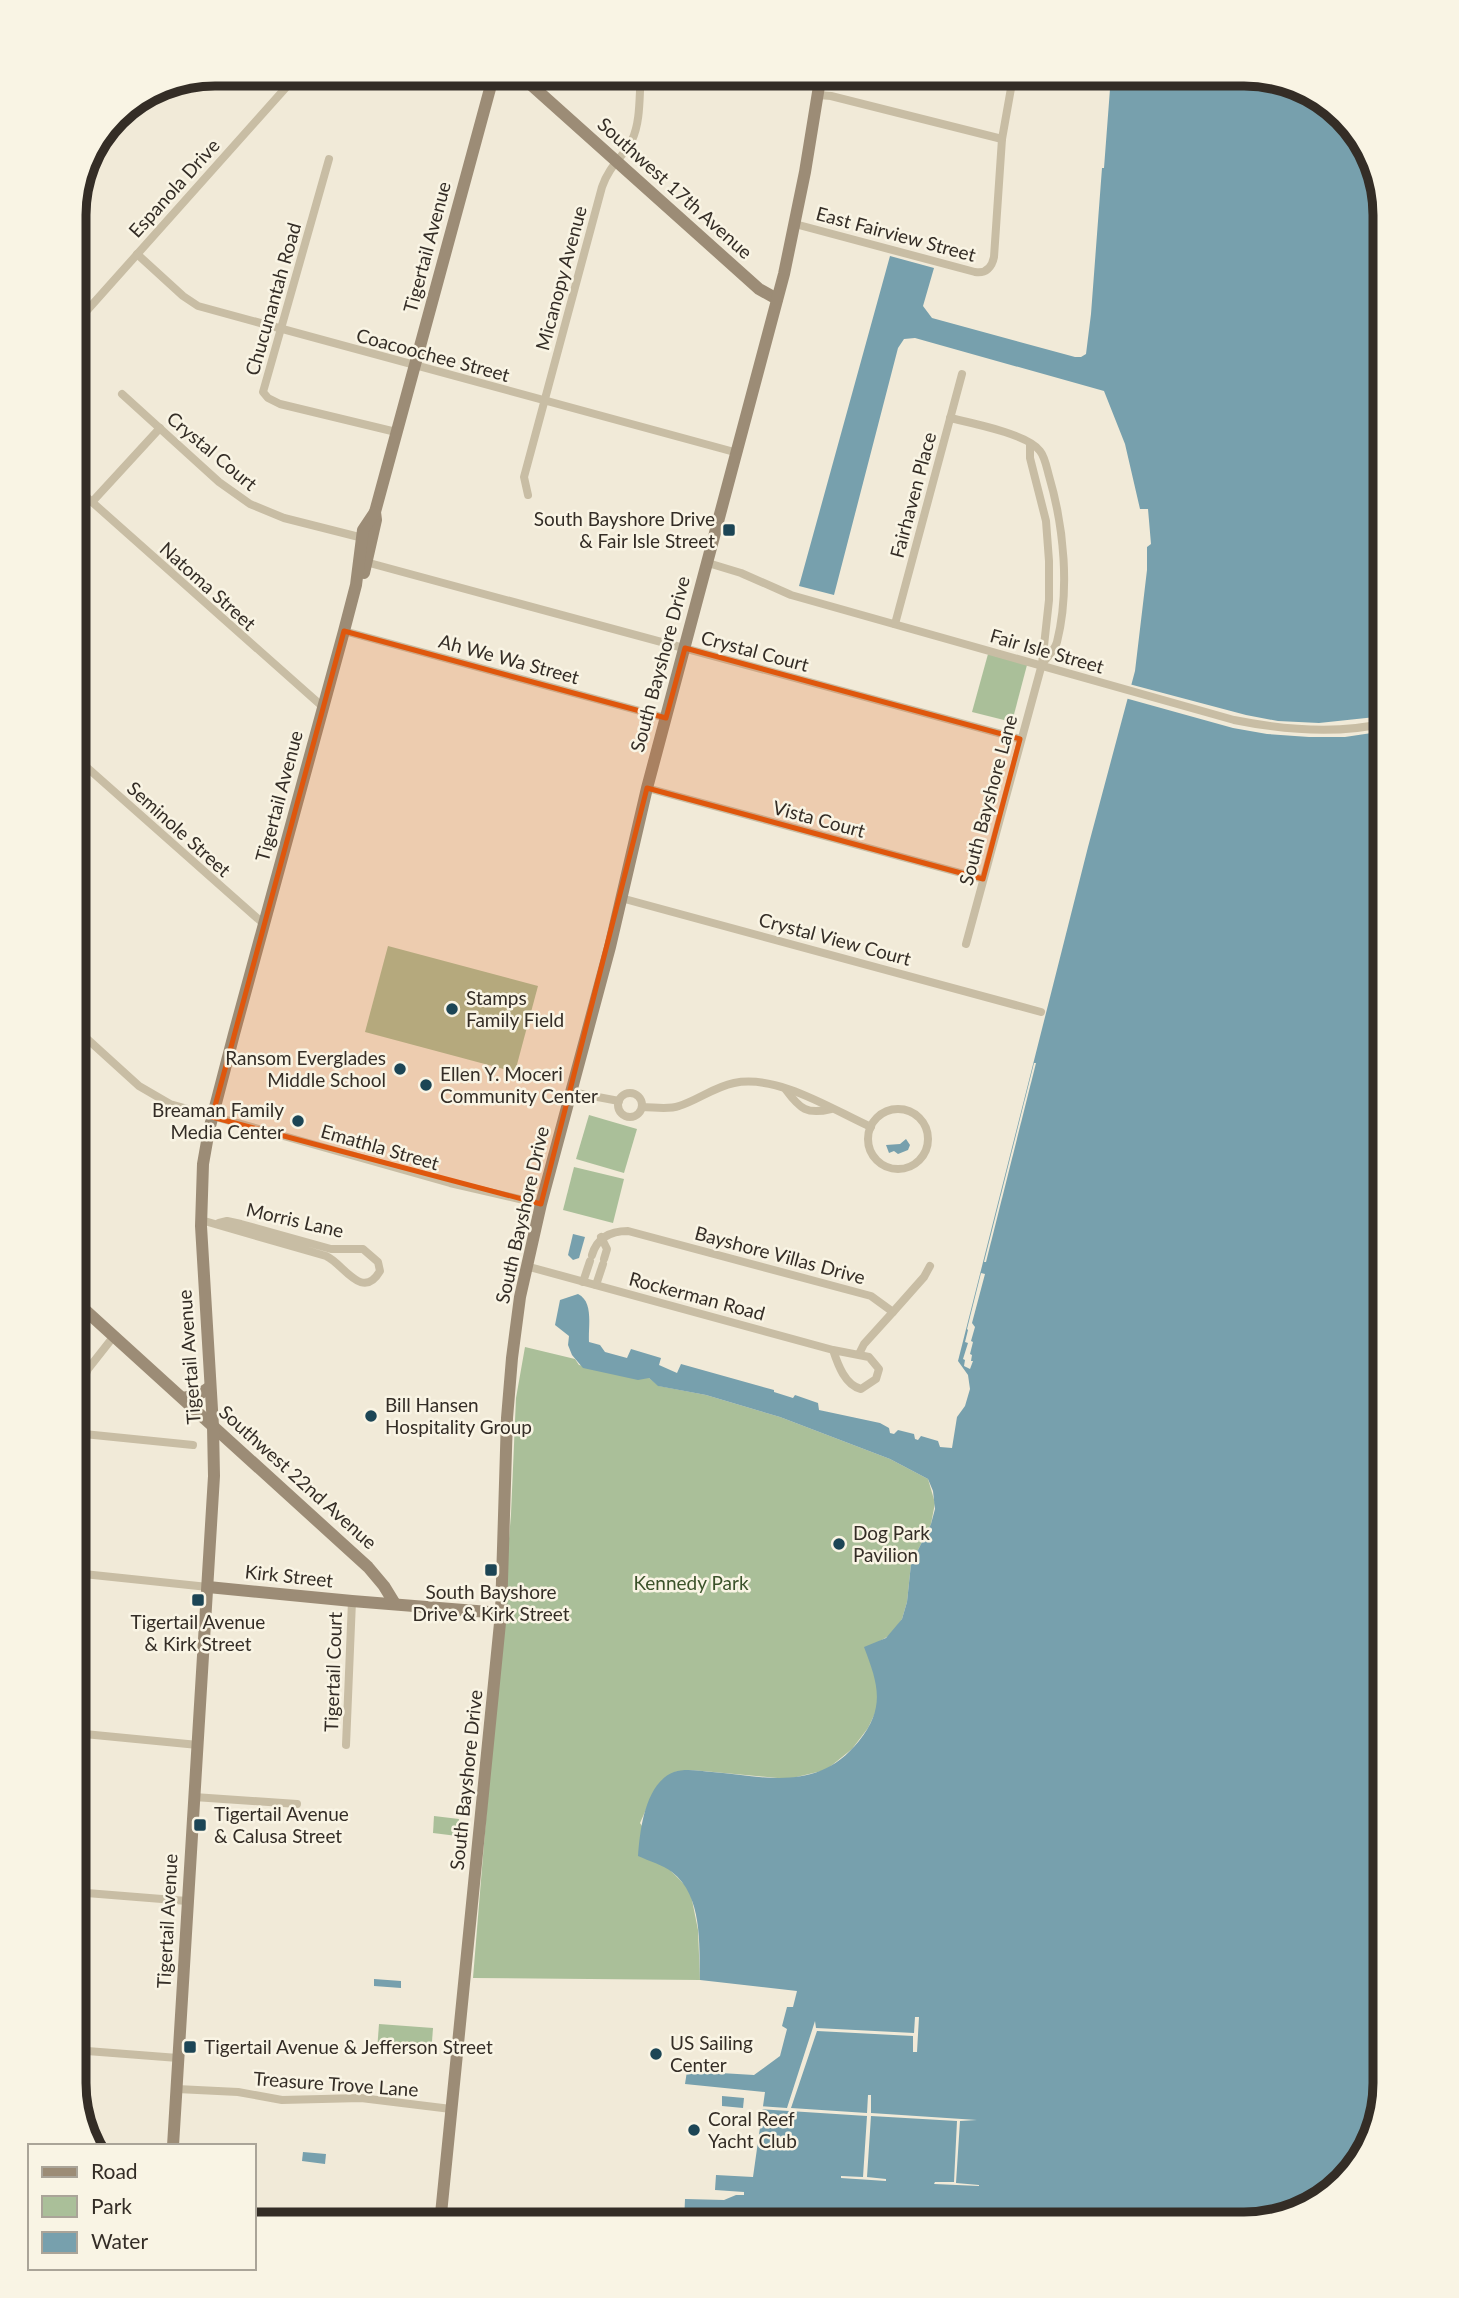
<svg xmlns="http://www.w3.org/2000/svg" width="1459" height="2298" viewBox="0 0 1459 2298" font-family="Lato,sans-serif">
<style>
.green{fill:#aabf99}
.water{fill:#77a0ad}
.pier{fill:#f1ead8}
.lines{fill:none;stroke-linecap:round;stroke-linejoin:round}
.street{stroke:#c8bda4;stroke-width:8}
.secondary{stroke:#9c8c76;stroke-width:12}
.marked{fill:#df570d;fill-opacity:0.2;stroke:#df570d;stroke-width:5;stroke-linejoin:round}
.poi-dot{fill:#1c4555;stroke:#f9f4e4;stroke-width:2.5}
.labels{text-anchor:middle;stroke-width:5;stroke-linejoin:round;paint-order:stroke}
.street-label{font-size:19px;fill:#342d26;stroke:#f9f4e4}
.poi-label{font-size:19px;fill:#342d26;stroke:#f9f4e4;text-anchor:start}
.park-label{font-size:19px;fill:#3b522a;stroke:#f9f4e4}
.rim{fill:none;stroke:#342d26;stroke-width:9}
</style>
<rect width="100%" height="100%" fill="#f1ead8"/>
<g class="green">
<path d="M988,654l39,11 -15,57 -40,-10z"/>
<path d="M388,946l150,40 -23,86 -150,-40z"/>
<path d="M589,1115l48,14 -13,44 -48,-14z"/>
<path d="M574,1167l50,12 -11,44 -50,-13z"/>
<path d="M525,1347l50,12 4,6 70,13 10,8 47,9 74,22 110,42 38,20 7,24 -4,21 -20,40 -4,38 -5,17 -10,15 -12,7 -8,26 5,16v26l-9,19 -16,21 -26,21 -38,9 -96,-9 -17,2 -14,11 -9,13 -12,27 31,48 19,19 8,40 2,50 -227,-2 38,-464 5,-116z"/>
<path d="M434,1816l25,3 -2,17 -24,-3z"/>
<path d="M379,2024l54,4 -2,27 -54,-4z"/>
</g>
<g class="water">
<path d="M1109,74h145l69,23 48,55 14,63v1869l-19,70 -59,56 -63,14h-494l1,-11 -7,-1 -7,12h-53l1,-25 39,1 12,-5h8v-3l-29,-2 1,-15 37,2 12,-85 -80,-8 2,-13 67,4 26,-19 7,-27 -5,-3 5,-19h6l4,-16 -97,-11c-1,-36 3,-84 -28,-108 -9,-7 -23,-11 -34,-16 2,-26 7,-73 36,-84 12,-4 26,-1 38,0 56,5 106,20 147,-31 27,-34 19,-57 5,-94l22,-9 16,-19 5,-17 4,-38 20,-40 4,-15 -2,-18 -5,-12 -38,-20 -110,-42 -74,-22 -48,-9 -9,-8 -11,2 -55,-12 -11,-13 -4,-10 1,-9 -14,-11 5,-25 18,-6c16,8 10,32 11,48l11,3 5,7 22,6 4,-9 30,9 -2,7 18,8 4,-9 93,26v2l19,6 2,-3 23,8 1,7 61,13 9,5 1,5 4,1 4,-4 16,4 1,5 3,1 3,-4 17,5 2,6 12,1 5,-31 8,-11 5,-17 -2,-14 -10,-14 130,-514 47,-176 12,-101v-23l4,-3 -3,-35h-8l-15,-65 -21,-53 -189,-53 -11,1 -6,9 -64,247 -35,-9 91,-330 44,12 -11,38 9,12 143,39h6l5,-3 5,-40 11,-146h2l6,-79 -2,-1z"/>
<path d="M906,1139l4,6 -2,5 -10,4 -4,-3 -5,2 -3,-8 14,-1z"/>
<path d="M573,1234l12,3 -6,21 -6,2 -5,-5z"/>
<path d="M374,1979l27,2v7l-27,-2z"/>
<path d="M722,2096l22,2 -1,10 -21,-2z"/>
<path d="M303,2152l23,2 -1,10 -23,-3z"/>
</g>
<g class="pier">
<path d="M1129,684l117,31 32,6 41,2 66,-7v15l-40,6h-36l-42,-3 -34,-6 -108,-30z"/>
<path d="M1034,1063h2l-50,199h-2z"/>
<path d="M981,1273l4,1 -13,49 3,4 -4,14 2,1 -3,12 2,1 -1,6h2l-3,8 -6,-3 1,-6 -2,-1 5,-16 -3,-1 3,-12 -1,-1z"/>
<path d="M915,2017h4l-2,35h-4v-16l-96,-5 -26,77 76,5 1,-18h3v18l106,7 -17,1 -4,62 23,2v1l-45,-2 1,-2h19l3,-61 -86,-5 -4,61 19,2v2l-45,-3v-2l22,1 4,-61 -107,-7v-3l27,2 28,-87 1,7 98,5z"/>
</g>
<g class="lines">
<g class="street">
<path d="M818,95l13,1 171,43"/>
<path d="M329,159l-66,233 5,6 12,6 116,28"/>
<path d="M795,224l180,48c11,2 17,-5 19,-15l8,-118 11,-62"/>
<path d="M137,254l46,42 15,10 540,147"/>
<path d="M74,325l224,-251"/>
<path d="M122,394l97,88 31,22 34,14 83,21"/>
<path d="M950,418c21,5 78,16 90,33 5,6 7,18 9,25 15,51 21,114 8,166 -2,8 -10,15 -15,22"/>
<path d="M74,486l249,221"/>
<path d="M528,495l-4,-18 78,-290c8,-23 21,-29 30,-47 9,-19 7,-45 9,-66"/>
<path d="M92,502l68,-74"/>
<path d="M362,561l658,178"/>
<path d="M708,563l33,10 50,22 443,125c50,10 102,15 151,3"/>
<path d="M895,624l67,-250"/>
<path d="M344,631l322,87"/>
<path d="M74,756l191,169"/>
<path d="M647,788l336,91"/>
<path d="M621,898l420,114"/>
<path d="M966,944l76,-280 7,-64v-39l-3,-40 -16,-63v-14"/>
<path d="M74,1027l65,59 31,18 280,79 91,21"/>
<path d="M786,1090c14,19 21,25 45,19"/>
<path d="M571,1092l48,9"/>
<circle cx="630" cy="1105" r="12"/>
<path d="M642,1107c12,0 26,3 37,-1 19,-6 35,-19 55,-23 44,-9 99,27 137,44"/>
<circle cx="898" cy="1139" r="30"/>
<path d="M201,1220l125,36c17,7 36,46 54,15l-2,-9 -15,-13h-32l-90,-25 -14,-3 -8,2"/>
<path d="M601,1237l6,12 -3,10"/>
<path d="M592,1255c5,-17 18,-24 36,-24l243,65 22,16 -29,32 -5,10"/>
<path d="M526,1266l307,84 36,7 10,12 -3,10 -15,10c-16,-4 -23,-24 -28,-39"/>
<path d="M583,1282l7,-21"/>
<path d="M596,1285l7,-21"/>
<path d="M893,1312l31,-35 6,-11"/>
<path d="M74,1433l119,12"/>
<path d="M74,1553l8,-170 6,-14 26,-33"/>
<path d="M74,1573l134,14"/>
<path d="M74,1733l124,12"/>
<path d="M346,1745l6,-144"/>
<path d="M194,1797l103,7"/>
<path d="M74,1892l113,9"/>
<path d="M74,2050l104,8"/>
<path d="M177,2089l61,3 44,8 79,-2 90,11"/>
</g>
<g class="secondary">
<path d="M519,74l240,215 18,10"/>
<path d="M364,573l12,-53 -1,-8 119,-438"/>
<path d="M74,1300l294,267 16,19 11,18"/>
<path d="M183,1398l15,-3 12,-8"/>
<path d="M208,1587l144,14 149,12"/>
<path d="M173,2146l41,-670 -1,-50 -12,-200 2,-62 6,-34 25,-96 110,-403 12,-46 7,-55 12,-18"/>
<path d="M440,2224l61,-611 6,-195 5,-60 8,-61 21,-93 69,-257 37,-159 137,-514 21,-102 16,-98"/>
</g>
</g>
<path class="marked" d="M344,631l322,87 19,-70 335,91 -37,140 -336,-91 -106,416 -329,-87z"/>
<g class="poi-dot">
<rect x="722" y="523" width="14" height="14" rx="3.5"/>
<circle cx="452" cy="1009" r="7"/>
<circle cx="400" cy="1069" r="7"/>
<circle cx="426" cy="1085" r="7"/>
<circle cx="298" cy="1121" r="7"/>
<circle cx="371" cy="1416" r="7"/>
<circle cx="839" cy="1544" r="7"/>
<rect x="484" y="1563" width="14" height="14" rx="3.5"/>
<rect x="191" y="1593" width="14" height="14" rx="3.5"/>
<rect x="193" y="1818" width="14" height="14" rx="3.5"/>
<rect x="183" y="2040" width="14" height="14" rx="3.5"/>
<circle cx="656" cy="2054" r="7"/>
<circle cx="694" cy="2130" r="7"/>
</g>
<g class="labels">
<g class="street-label">
<text transform="translate(174 188) rotate(-48)" y="7">Espanola Drive</text>
<text transform="translate(675 188) rotate(42)" y="7">Southwest 17th Avenue</text>
<text transform="translate(896 234) rotate(15)" y="7">East Fairview Street</text>
<text transform="translate(427 247) rotate(-75)" y="7">Tigertail Avenue</text>
<text transform="translate(561 278) rotate(-75)" y="7">Micanopy Avenue</text>
<text transform="translate(273 299) rotate(-74)" y="7">Chucunantah Road</text>
<text transform="translate(433 355) rotate(15)" y="7">Coacoochee Street</text>
<text transform="translate(212 451) rotate(40)" y="7">Crystal Court</text>
<text transform="translate(913 495) rotate(-75)" y="7">Fairhaven Place</text>
<text transform="translate(208 586) rotate(42)" y="7">Natoma Street</text>
<text transform="translate(755 651) rotate(15)" y="7">Crystal Court</text>
<text transform="translate(1047 651) rotate(16)" y="7">Fair Isle Street</text>
<text transform="translate(509 659) rotate(15)" y="7">Ah We Wa Street</text>
<text transform="translate(660 664) rotate(-75)" y="7">South Bayshore Drive</text>
<text transform="translate(279 796) rotate(-75)" y="7">Tigertail Avenue</text>
<text transform="translate(988 800) rotate(-75)" y="7">South Bayshore Lane</text>
<text transform="translate(819 819) rotate(15)" y="7">Vista Court</text>
<text transform="translate(179 829) rotate(42)" y="7">Seminole Street</text>
<text transform="translate(835 939) rotate(15)" y="7">Crystal View Court</text>
<text transform="translate(380 1147) rotate(16)" y="7">Emathla Street</text>
<text transform="translate(522 1215) rotate(-77)" y="7">South Bayshore Drive</text>
<text transform="translate(295 1220) rotate(13)" y="7">Morris Lane</text>
<text transform="translate(780 1255) rotate(15)" y="7">Bayshore Villas Drive</text>
<text transform="translate(697 1296) rotate(15)" y="7">Rockerman Road</text>
<text transform="translate(189 1357) rotate(-94)" y="7">Tigertail Avenue</text>
<text transform="translate(298 1477) rotate(42)" y="7">Southwest 22nd Avenue</text>
<text transform="translate(289 1576) rotate(6)" y="7">Kirk Street</text>
<text transform="translate(333 1672) rotate(-88)" y="7">Tigertail Court</text>
<text transform="translate(466 1780) rotate(-84)" y="7">South Bayshore Drive</text>
<text transform="translate(167 1921) rotate(-87)" y="7">Tigertail Avenue</text>
<text transform="translate(336 2084) rotate(4)" y="7">Treasure Trove Lane</text>
</g>
<g class="poi-label">
<text x="715" y="526" text-anchor="end">South Bayshore Drive<tspan x="715" dy="22">&amp; Fair Isle Street</tspan></text>
<text x="466" y="1005">Stamps<tspan x="466" dy="22">Family Field</tspan></text>
<text x="386" y="1065" text-anchor="end">Ransom Everglades<tspan x="386" dy="22">Middle School</tspan></text>
<text x="440" y="1081">Ellen Y. Moceri<tspan x="440" dy="22">Community Center</tspan></text>
<text x="284" y="1117" text-anchor="end">Breaman Family<tspan x="284" dy="22">Media Center</tspan></text>
<text x="385" y="1412">Bill Hansen<tspan x="385" dy="22">Hospitality Group</tspan></text>
<text x="853" y="1540">Dog Park<tspan x="853" dy="22">Pavilion</tspan></text>
<text x="491" y="1599" text-anchor="middle">South Bayshore<tspan x="491" dy="22">Drive &amp; Kirk Street</tspan></text>
<text x="198" y="1629" text-anchor="middle">Tigertail Avenue<tspan x="198" dy="22">&amp; Kirk Street</tspan></text>
<text x="214" y="1821">Tigertail Avenue<tspan x="214" dy="22">&amp; Calusa Street</tspan></text>
<text x="670" y="2050">US Sailing<tspan x="670" dy="22">Center</tspan></text>
<text x="204" y="2054">Tigertail Avenue &amp; Jefferson Street</text>
<text x="708" y="2126">Coral Reef<tspan x="708" dy="22">Yacht Club</tspan></text>
</g>
<g class="park-label">
<text x="691" y="1590">Kennedy Park</text>
</g>
</g>
<path d="M0 0H1459V2298H0ZM215 86H1244A129 129 0 0 1 1373 215V2083A129 129 0 0 1 1244 2212H215A129 129 0 0 1 86 2083V215A129 129 0 0 1 215 86Z" fill="#f9f4e4" fill-rule="evenodd"/>
<path class="rim" d="M215 86H1244A129 129 0 0 1 1373 215V2083A129 129 0 0 1 1244 2212H215A129 129 0 0 1 86 2083V215A129 129 0 0 1 215 86Z"/>
<rect x="28" y="2144" width="228" height="126" fill="#f9f4e4" stroke="#aaa498" stroke-width="2"/>
<rect x="42" y="2167" width="35" height="10" fill="#9c8c76" stroke="#aaa498" stroke-width="2"/>
<text x="91" y="2179" font-size="21" fill="#342d26">Road</text>
<rect x="42" y="2196" width="35" height="21" fill="#aabf99" stroke="#aaa498" stroke-width="2"/>
<text x="91" y="2214" font-size="21" fill="#342d26">Park</text>
<rect x="42" y="2232" width="35" height="21" fill="#77a0ad" stroke="#aaa498" stroke-width="2"/>
<text x="91" y="2249" font-size="21" fill="#342d26">Water</text>
</svg>
